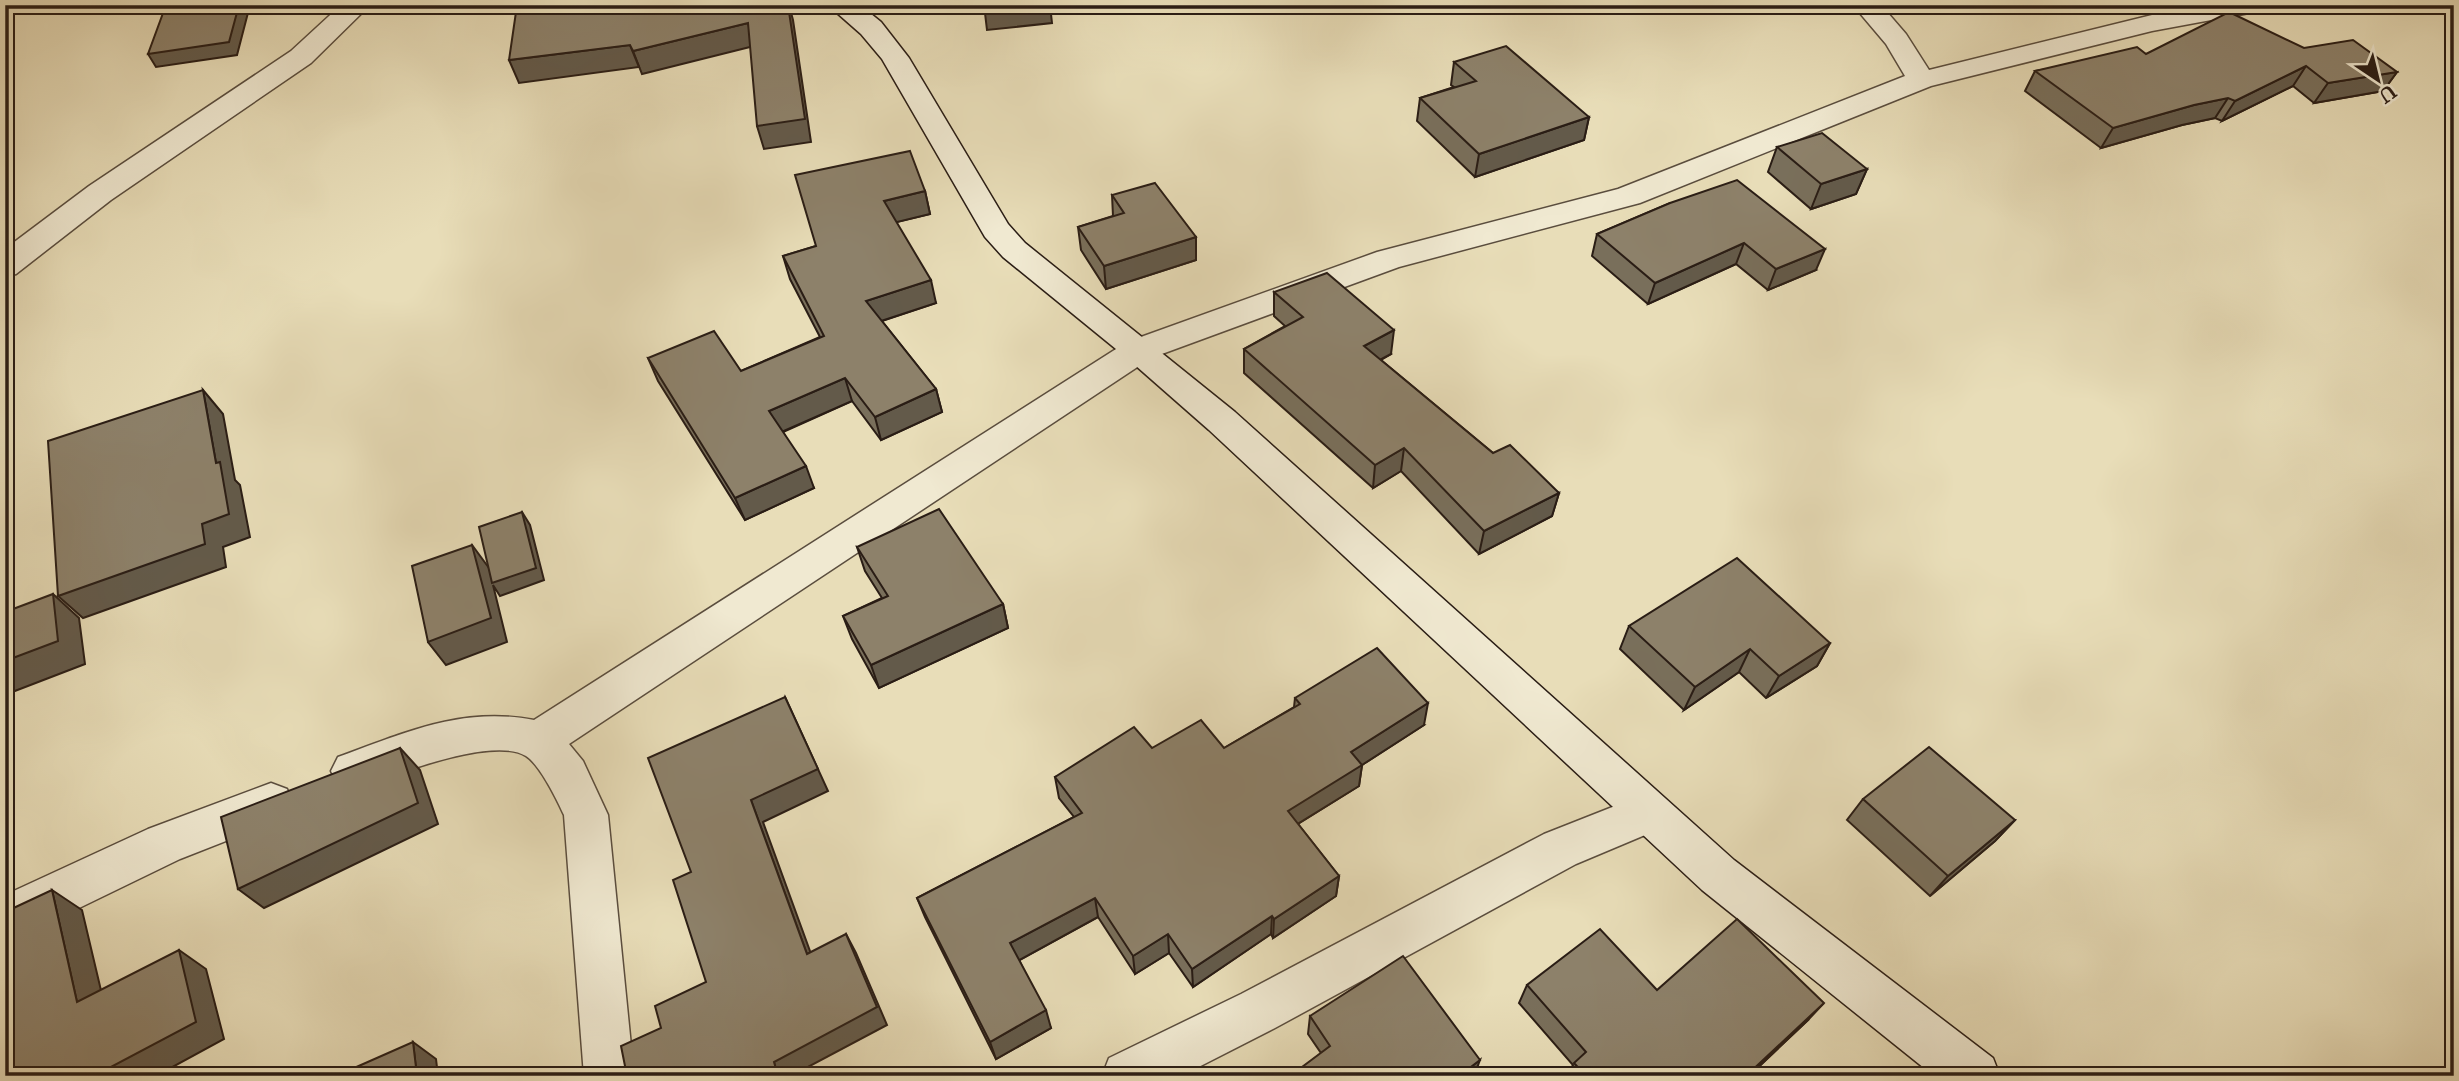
<svg xmlns="http://www.w3.org/2000/svg" width="2459" height="1081" viewBox="0 0 2459 1081" font-family="'IM FELL Double Pica',serif">
<style>
.lines{fill:none;stroke-linecap:round;stroke-linejoin:round}
.street-casing{stroke:#5a4d3e;stroke-width:3}
.secondary-casing{stroke:#2a1d15;stroke-width:3}
.street{fill:#f0e9d1;fill-rule:evenodd}
.secondary{fill:#f0e9d1;fill-rule:evenodd}
.wall{fill:#796f5b;stroke:#2a1d15;stroke-width:2}
.shaded-wall{fill:#635a4a;stroke:#2a1d15;stroke-width:2}
.building{fill:#8d816a;stroke:#2a1d15;stroke-width:2}
</style>
<rect width="100%" height="100%" fill="#e8ddb8"/>
<filter id="stains"><feTurbulence type="fractalNoise" baseFrequency=".00286" numOctaves="4"/><feColorMatrix values="0 0 0 0 .2 0 0 0 0 .09 0 0 0 0 .02 0 0 0 .5 -.17"/></filter>
<radialGradient id="worn" r=".72"><stop offset=".6" stop-color="#630" stop-opacity="0"/><stop offset="1" stop-color="#630" stop-opacity=".3"/></radialGradient>
<g class="lines">
<g class="street-casing">
<g id="street">
<path d="M341,5h29l-59,58 -200,137 -95,74 -11,3v-28l84,-63 202,-135z"/>
<path d="M1853,5h28l25,29 23,36 223,-55 53,-10h57l-4,6 -9,2 -97,18 -221,55 -291,117 -241,64 -248,91 -582,386 14,17 25,54 26,261h-50l-20,-261c-7,-15 -24,-50 -38,-59 -34,-21 -137,21 -173,34l-15,-5 -7,-14 7,-14c66,-24 124,-51 196,-37l593,-378 250,-90 241,-63 287,-113 -19,-32z"/>
<path d="M271,783l16,6 6,14 -6,14 -107,42 -175,85v-49l143,-66z"/>
<path d="M1648,793l16,6 6,14 -6,14 -88,37 -301,164 -94,48h-79l7,-18 132,-64 303,-160z"/>
</g>
</g>
<g class="secondary-casing">
<path id="secondary" d="M828,5h32l21,17 28,36 99,166 17,19 210,169 499,448 259,198 7,18h-66l-232,-186 -493,-460 -82,-72 -124,-101 -18,-20 -103,-178 -21,-25z"/>
</g>
<use href="#street" class="street"/>
<use href="#secondary" class="secondary"/>
</g>
<g class="wall">
<path d="M2304,48l93,24 -14,19 -69,12 -21,-17 -71,35 -7,-3 -33,7 -81,23 -76,-57 10,-20 111,-17z"/>
<path d="M1454,62l135,55 -5,23 -109,37 -58,-56 3,-23 34,-11 -3,-2z"/>
<path d="M1777,147l90,22 -11,25 -45,15 -43,-37z"/>
<path d="M925,191l5,23 -34,8 40,81 -54,18 54,68 6,23 -61,28 -29,-39 -69,31 31,56 -69,32 -87,-139 -10,-23 93,13 79,-34 -30,-58 -7,-23 33,-10z"/>
<path d="M1112,195l84,42v23l-90,29 -25,-39 -3,-23 35,-11z"/>
<path d="M1670,203l146,67 -48,20 -32,-26 -88,40 -56,-48 5,-22z"/>
<path d="M1274,292l117,62 -10,6 112,93 66,40 -7,23 -73,38 -78,-83 -28,17 -129,-115v-24l41,-23 -11,-10z"/>
<path d="M857,547l146,57 5,24 -129,60 -27,-49 -9,-23 39,-18 -17,-27z"/>
<path d="M1629,626l201,17 -13,23 -51,32 -27,-26 -55,38 -64,-61z"/>
<path d="M1295,698l129,27 -62,40 -3,21 -61,38 41,52 -3,20 -63,42 -2,-4 -78,53 -24,-34 -34,21 -37,-57 -79,43 32,68 -55,31 -71,-142 -8,-19 157,-81 -15,-19 -4,-21 97,-29h72l70,-41z"/>
<path d="M1863,799l152,21 -20,21 -65,55 -83,-76z"/>
<path d="M1527,985l130,5 151,30 -59,56h-183l7,-11 -54,-62z"/>
<path d="M1310,1016l164,60 -153,-23 -13,-19z"/>
</g>
<g class="shaded-wall">
<path d="M239,5h11l-13,50 -81,12 -8,-13z"/>
<path d="M788,5h1l4,15 18,122 -47,7 -7,-23z"/>
<path d="M1050,5l2,18 -65,7 -2,-17z"/>
<path d="M748,23l6,23 -112,28 -9,-23z"/>
<path d="M630,45l9,22 -120,16 -10,-23z"/>
<path d="M2306,66l-13,20 -71,35 13,-20z"/>
<path d="M2397,72l-14,19 -69,12 14,-20z"/>
<path d="M2228,98l-13,20 -33,7 -81,23 12,-20 81,-23z"/>
<path d="M1589,117l-5,23 -109,37 4,-23z"/>
<path d="M1867,169l-11,25 -45,15 10,-25z"/>
<path d="M925,191l5,23 -41,10 -5,-23z"/>
<path d="M1196,237v23l-90,29 -2,-23z"/>
<path d="M1744,243l-8,21 -88,40 7,-21z"/>
<path d="M1825,249l-9,21 -48,20 8,-21z"/>
<path d="M931,280l5,23 -64,21 -6,-23z"/>
<path d="M1394,330l-3,24 -30,16 3,-24z"/>
<path d="M845,378l7,23 -75,33 -8,-23z"/>
<path d="M936,389l6,23 -61,28 -6,-23z"/>
<path d="M203,390l20,24 12,66 5,5 10,52 -27,10 3,20 -143,51 -25,-22 144,-72 14,-61z"/>
<path d="M1404,448l-3,23 -28,17 2,-23z"/>
<path d="M806,466l8,22 -69,32 -10,-22z"/>
<path d="M1559,493l-7,23 -73,38 5,-23z"/>
<path d="M522,512l8,13 14,55 -44,16 -7,-11 14,57 -61,23 -18,-23 44,-97 17,23z"/>
<path d="M53,594l26,24 6,46 -78,30 -2,-2v-31z"/>
<path d="M1003,604l5,24 -129,60 -8,-23z"/>
<path d="M1830,643l-13,23 -51,32 13,-22z"/>
<path d="M1750,649l-11,23 -55,38 11,-23z"/>
<path d="M785,697l43,94 -65,31 55,151 -11,-19 -56,-154z"/>
<path d="M1428,703l-4,22 -62,40 -3,21 -73,45 2,-20 63,-59z"/>
<path d="M400,748l20,22 18,54 -174,84 -26,-19z"/>
<path d="M2015,820l-20,21 -65,55 18,-20z"/>
<path d="M1339,876l-3,20 -63,42 1,-19z"/>
<path d="M52,890l30,20 26,110 -31,-18z"/>
<path d="M1095,898l3,19 -82,45 -6,-19z"/>
<path d="M1272,916l-1,18 -78,53 -1,-18z"/>
<path d="M846,934l10,19 31,72 -96,51h-13l-4,-14z"/>
<path d="M1168,934l1,19 -34,21 -2,-18z"/>
<path d="M179,950l27,19 18,70 -68,37h-62z"/>
<path d="M1824,1003l-16,17 -59,56h-3z"/>
<path d="M1046,1010l5,18 -55,31 -6,-17z"/>
<path d="M413,1042l23,17 2,17h-21z"/>
<path d="M1480,1060l-6,16h-15z"/>
</g>
<g class="building">
<path d="M166,5h73l-10,37 -81,12z"/>
<path d="M517,5h271l17,114 -48,7 -9,-103 -115,28 -3,-6 -121,15z"/>
<path d="M983,5h64l-62,8z"/>
<path d="M2229,12l75,36 49,-8 44,32 -69,11 -22,-17 -71,35 -7,-3 -34,7 -81,23 -78,-57 102,-24 9,7z"/>
<path d="M1506,46l83,71 -110,37 -59,-56 56,-17 -22,-19z"/>
<path d="M1822,133l45,36 -46,15 -44,-37z"/>
<path d="M910,151l15,40 -41,10 47,79 -65,21 70,88 -61,28 -30,-39 -76,33 37,55 -71,32 -87,-140 66,-27 27,40 83,-35 -41,-80 33,-10 -21,-71z"/>
<path d="M1737,180l88,69 -49,20 -32,-26 -89,40 -58,-49 73,-31z"/>
<path d="M1155,183l41,54 -92,29 -26,-39 46,-14 -12,-18z"/>
<path d="M1327,273l67,57 -30,16 129,107 17,-8 49,48 -75,38 -80,-83 -29,17 -131,-116 59,-32 -29,-25z"/>
<path d="M203,390l13,73 4,-1 9,52 -27,10 3,20 -147,52 -10,-155z"/>
<path d="M939,509l64,95 -132,61 -28,-49 45,-20 -31,-49z"/>
<path d="M522,512l14,56 -44,15 -13,-56z"/>
<path d="M472,545l19,73 -63,24 -16,-76z"/>
<path d="M1737,558l93,85 -51,33 -29,-27 -55,38 -66,-61z"/>
<path d="M53,594l5,47 -53,20v-49z"/>
<path d="M1377,648l51,55 -77,49 11,13 -74,46 51,65 -65,43 -2,-3 -80,53 -24,-35 -35,22 -38,-58 -85,45 36,67 -56,32 -73,-144 165,-85 -27,-36 79,-50 18,21 49,-28 23,28 76,-44 -5,-6z"/>
<path d="M785,697l33,72 -67,31 56,154 39,-20 31,73 -103,55 4,14h-151l-6,-30 40,-18 -6,-22 51,-24 -33,-102 18,-8 -43,-114z"/>
<path d="M1929,747l86,73 -67,56 -85,-77z"/>
<path d="M400,748l18,55 -180,86 -17,-72z"/>
<path d="M52,890l25,112 102,-52 17,72 -102,54h-89v-164z"/>
<path d="M1737,919l87,84 -78,73h-160l-12,-13 12,-11 -59,-67 73,-56 57,61z"/>
<path d="M1403,956l77,104 -21,16h-169l40,-30 -20,-30z"/>
<path d="M413,1042l4,34h-81z"/>
</g>
<rect width="2459" height="1081" fill="none" stroke="#e8ddb8" stroke-width="28"/>
<rect x="7" y="7" width="2445" height="1067" fill="none" stroke="#2a1d15" stroke-width="3.5"/>
<rect x="14" y="14" width="2431" height="1053" fill="none" stroke="#2a1d15" stroke-width="2"/>
<g transform="translate(2378 80) rotate(145)" stroke="#f0e9d1" stroke-width="5" paint-order="stroke">
<path d="M0-5L12 26L0 18L-12 26Z" fill="#2a1d15"/>
<text y="-10" font-size="19" font-weight="bold" text-anchor="middle" fill="#2a1d15">U</text>
</g>
<rect width="100%" height="100%" filter="url(#stains)"/>
<rect width="100%" height="100%" fill="url(#worn)"/>
</svg>
